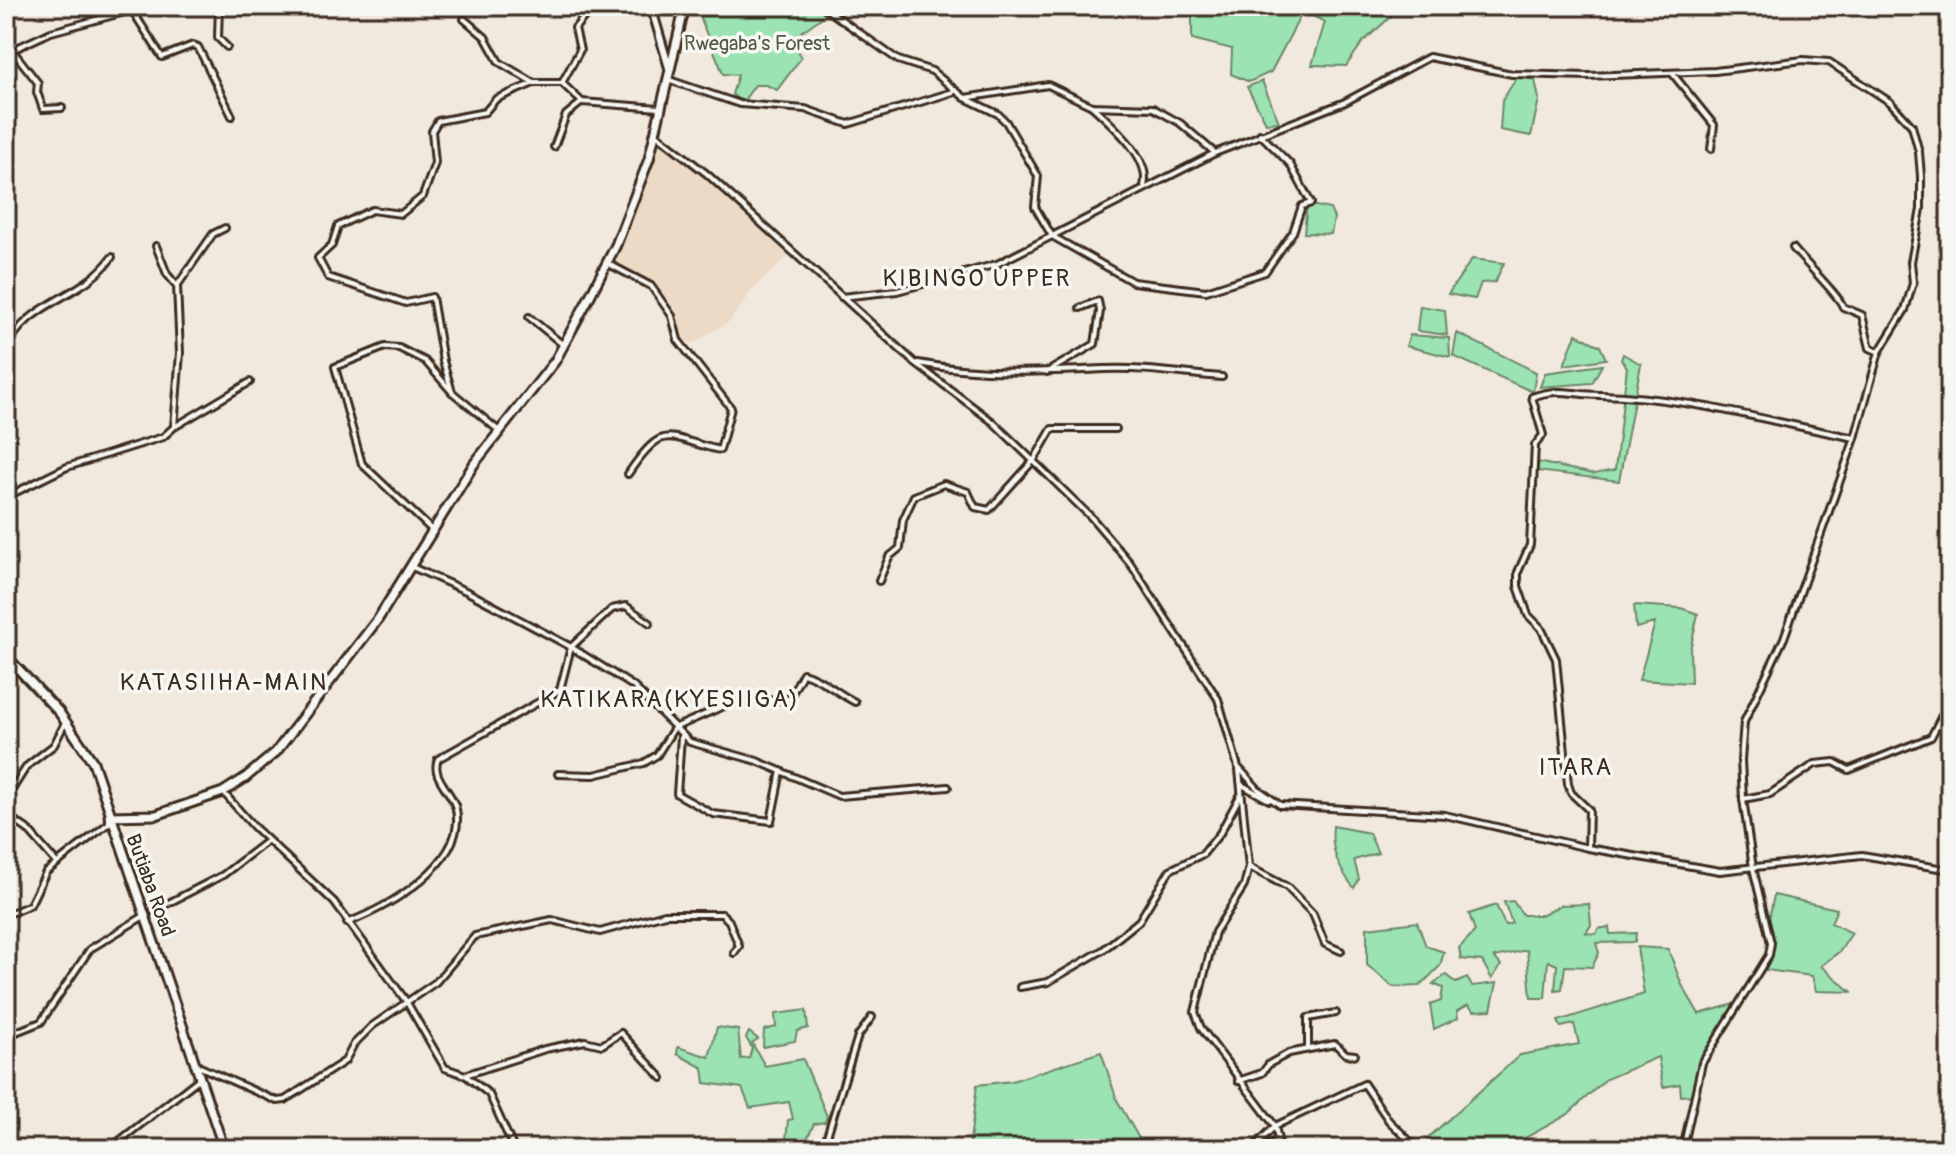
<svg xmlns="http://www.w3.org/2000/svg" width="1956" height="1155" viewBox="0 0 1956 1155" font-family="Pangolin,sans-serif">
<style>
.built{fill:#ecdac7}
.green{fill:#9be3b2;stroke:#6b8668;stroke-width:2}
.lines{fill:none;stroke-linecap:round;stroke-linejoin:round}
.minor-casing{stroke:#3b2a1e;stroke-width:10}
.tertiary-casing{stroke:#3b2a1e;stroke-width:12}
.secondary-casing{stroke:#3b2a1e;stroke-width:13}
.minor{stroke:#f6f6f2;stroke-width:4}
.tertiary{stroke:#f6f6f2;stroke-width:6}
.secondary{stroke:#f6f6f2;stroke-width:7}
.labels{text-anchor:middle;stroke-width:7;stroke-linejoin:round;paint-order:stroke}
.park-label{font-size:20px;fill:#535843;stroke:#f6f6f2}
.street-label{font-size:20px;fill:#3b2a1e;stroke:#f6f6f2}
.quarter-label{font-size:24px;letter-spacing:2px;fill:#3b2a1e;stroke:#f6f6f2}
</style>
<rect width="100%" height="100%" fill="#f1e9de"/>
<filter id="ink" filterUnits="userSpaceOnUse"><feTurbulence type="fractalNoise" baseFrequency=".0125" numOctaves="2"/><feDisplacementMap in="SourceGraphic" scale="16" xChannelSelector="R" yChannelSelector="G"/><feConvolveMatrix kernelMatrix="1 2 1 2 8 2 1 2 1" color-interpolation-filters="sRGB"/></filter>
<g filter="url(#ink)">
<path class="built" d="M662,137l130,115 -38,36 -24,33 -36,22 -14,-1 -4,-24 -24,-30 -37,-20 3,-22 28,-61z"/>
<g class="green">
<path d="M697,6h123l5,9 -32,23 8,20 -24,32 -11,-5h-11l-13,18 -10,-9 6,-19 -15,-1c-8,-24 -20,-43 -26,-68z"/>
<path d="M1192,6h183l6,5 18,-2 -36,33 -17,24 -34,-1 13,-43 -22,-11 -32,61 -22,10 -18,-8 1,-25 -40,-10z"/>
<path d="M1517,77l18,3 4,19 -8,37 -31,-6 2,-29z"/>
<path d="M1262,81l17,41 -13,1 -19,-36z"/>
<path d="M1307,204l23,5 4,9 -3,16 -27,-1z"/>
<path d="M1472,259l32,4 -9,19 -14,1 -6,16 -27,-5z"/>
<path d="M1420,306l25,4 2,25 -30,-4z"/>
<path d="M1457,333l79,39 -3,20 -80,-36z"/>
<path d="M1576,334l24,12 6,13 -42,6z"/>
<path d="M1410,335l39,3 1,19 -44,-11z"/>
<path d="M1623,354l18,10 -22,117 -83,-10 1,-9 57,12 21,-4 12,-103 -6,-7z"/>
<path d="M1602,365l-10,18 -52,4 5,-14z"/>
<path d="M1634,605l47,3 17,6 -8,36 1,33 -52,-3 16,-57 -19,5z"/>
<path d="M1333,826l36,7 9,20 -24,7 5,19 -5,9c-15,-19 -24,-37 -21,-62z"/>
<path d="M1774,895l63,14 -6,14 21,10 -12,18 -19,15 31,26 -36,-1 -4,-15 -46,-6 8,-32 -5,-19z"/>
<path d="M1513,901l10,14h18l20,-10 28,-1 2,21 -5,8 10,1 2,-5 11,-2 1,7 26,-1 -1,9 -39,1 3,10 -7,14 -27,-1 -3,23 -7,1 2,-25 -9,-4 -3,37h-14l-4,-48 -33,7 7,8 -9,14 -10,-18 -21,-2 -2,-11 16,-17 -6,-17 27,-9 9,20 7,-2 -8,-21z"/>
<path d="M1417,922l9,24 18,6 -4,14 -20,20 -27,1 -26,-22v-37z"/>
<path d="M1637,947l31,2 14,36 17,29 35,-10 2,7 -33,50 -9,34 -13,1 -1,-12 -17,3 -5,-30 -52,22 -39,36 -62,34h-74l-2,-12 91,-82 59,-11 -5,-20 -13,3 -3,-6 86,-27z"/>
<path d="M1446,975l10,8 11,-5 5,8 25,-3 -6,27 -17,1 -6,-6 -11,6 1,7 -24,11 -4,-24 11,-4 2,-13 -10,-4z"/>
<path d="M806,1010l2,18 -11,3 -2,10 -32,6 1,-17 12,-3 -1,-13z"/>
<path d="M717,1027l21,3 3,29 8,-1 3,-10 -6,-10 3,-6 9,7 -6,4 13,23 38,-7 24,57 -2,6 -11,2 -12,25h-17l3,-29 5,-1 -4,-17 -39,6 -8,-20 -37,-5 -2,-15 -26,-14 1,-7 31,10z"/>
<path d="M1101,1052l16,48 23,40 -16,9h-155l8,-64 35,-4z"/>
</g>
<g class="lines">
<g class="minor-casing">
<g id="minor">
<path d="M219,6l-1,32 9,9"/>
<path d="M822,6l76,54 34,11 33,27 83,-13 44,21 61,2 27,15 35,30"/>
<path d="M132,10l30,47 31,-12 5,2 34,69"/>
<path d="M464,19l21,18 14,25 35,21"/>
<path d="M13,51l25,32 -1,9 6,17 19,-1"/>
<path d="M6,53l45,-21 96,-26"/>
<path d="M1672,73l42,52 -3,24"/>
<path d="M669,80l71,24 65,5 43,15 105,-32"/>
<path d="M562,83l18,-33 -5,-22 18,-22"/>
<path d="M965,98l33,16 8,8 32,54 -3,31 17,29 81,46 73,9 59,-19 28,-40 9,-26 9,-3 -21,-39 -30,-30"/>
<path d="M1092,106c19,18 60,52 52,80"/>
<path d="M656,134l51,40 208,189 78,59 98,95 39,46 88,136 20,68 21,23 21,15 165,10 143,33 132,23 142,-16 88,15"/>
<path d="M554,147l12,-32 16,-13"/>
<path d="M156,246l11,28 10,12"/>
<path d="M1793,248c11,14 46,47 50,59l19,8 8,33 9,4"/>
<path d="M607,263l44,23 21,30 6,24 53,68 -11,42c-52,-11 -55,-31 -92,24"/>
<path d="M841,297l56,-6 100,-27 218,-111 130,-51 84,-45 83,17 76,2 127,-5 88,-11 26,2 61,40 22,24 7,26 2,24v33l-10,53 2,21 -8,27 -26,42 -24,86 -71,200 -40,84 -3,38 2,39 10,69 18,75 -2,12 -67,108 -19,86"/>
<path d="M529,317l33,27"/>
<path d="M6,350c20,-49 78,-52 106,-93"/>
<path d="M918,363c61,12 124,9 186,6 38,-2 79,5 118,8"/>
<path d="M1047,372l48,-28 5,-33 -2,-10 -18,7"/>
<path d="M452,392l-9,-31 -11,-64 -26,6 -78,-26 -10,-19 14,-13 6,-19 34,-16 29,4 22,-18 12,-33 -3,-32 6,-10 47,-9 11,-13 38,-16h28l20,19 77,6"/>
<path d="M176,426l74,-44"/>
<path d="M6,497l61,-30 96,-30 11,-10 6,-74 -3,-67 36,-52 12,-6"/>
<path d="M433,531l-71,-67 -27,-97 50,-20 14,1 26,13 27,31 46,38"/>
<path d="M412,567l56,25 103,55 62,39 57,56 67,19 82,35 109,-9"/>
<path d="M879,581l10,-24 11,-9 3,-28 11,-24 30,-12 24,8 7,15 14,3 45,-50 18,-31h64"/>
<path d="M681,737l-4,57 36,20 58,7 10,-50"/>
<path d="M1239,770l10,97 -5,19 -29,46 -20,80 6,16 74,98 89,-42 25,37 29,28"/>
<path d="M558,774l36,1 50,-12 13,-8 17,-27 59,-26 56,-3 14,-26c19,5 33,20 52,29"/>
<path d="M1242,785l27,15"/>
<path d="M223,792l31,35 80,75 72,99 39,67 20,7 24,19 25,55"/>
<path d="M6,799l21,-33 27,-21 11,-22"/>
<path d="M1743,799l27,-5 45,-30 19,-2 15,8 82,-33 19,-37"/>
<path d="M6,815l21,14 29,33"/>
<path d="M1588,848l1,-38 -18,-17 -3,-9 -12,-125 -15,-31 -13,-13 -10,-29v-14l12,-27 5,-100 8,-10 -11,-38c28,-10 40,-2 67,-2 86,1 171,27 256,43"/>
<path d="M1249,867l38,20 26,27 12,30 16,7"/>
<path d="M153,911l70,-36 44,-34"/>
<path d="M6,915l24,-10 16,-33 63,-49v-6"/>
<path d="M347,923c41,-16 120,-60 109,-114 -3,-17 -26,-32 -18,-50l122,-69 11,-43 41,-38 14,-3 24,17"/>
<path d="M1020,987l28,-5 55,-32 36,-29 31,-51 33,-16 17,-21 20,-37"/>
<path d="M6,1036l35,-14 49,-73 54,-33"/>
<path d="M1308,1048v-30l28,-5"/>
<path d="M198,1066l79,35 8,-1 60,-39 9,-17 18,-18 64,-44 39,-46 77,-16 48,12 65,-18h57l7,7 10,25 -5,7"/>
<path d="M465,1075l80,-26 40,-8 17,4 19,-12 41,45"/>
<path d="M1238,1081l24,-8 7,-9 20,-11 46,-9 11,10 9,1"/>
<path d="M6,1144l16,5"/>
<path d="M109,1149l91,-71"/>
<path d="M823,1149l35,-113 14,-19"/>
<path d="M1252,1149l23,-23 3,14 -16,9"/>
</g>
</g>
<g class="tertiary-casing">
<path id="tertiary" d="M651,6l18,62"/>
</g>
<g class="secondary-casing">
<g id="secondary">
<path d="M6,656l53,56 34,50 131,387"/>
<path d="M109,816l47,-1 67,-23 22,-14 31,-26 102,-133 96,-155 81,-103 35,-65 26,-51 33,-86 36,-153"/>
</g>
</g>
<use href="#minor" class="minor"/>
<use href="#tertiary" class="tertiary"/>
<use href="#secondary" class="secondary"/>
</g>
</g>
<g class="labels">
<g class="park-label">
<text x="757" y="50">Rwegaba's Forest</text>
</g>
<g class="street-label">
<text transform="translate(151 885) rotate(70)" y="7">Butiaba Road</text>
</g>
<g class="quarter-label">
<text x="977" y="286">KIBINGO UPPER</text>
<text x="224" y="690">KATASIIHA-MAIN</text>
<text x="670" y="707">KATIKARA(KYESIIGA)</text>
<text x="1576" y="775">ITARA</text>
</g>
</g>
<rect width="1956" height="1155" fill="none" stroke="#f6f6f2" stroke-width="32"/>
<rect x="16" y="16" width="1924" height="1123" fill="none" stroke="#3b2a1e" stroke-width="3" filter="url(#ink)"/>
</svg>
